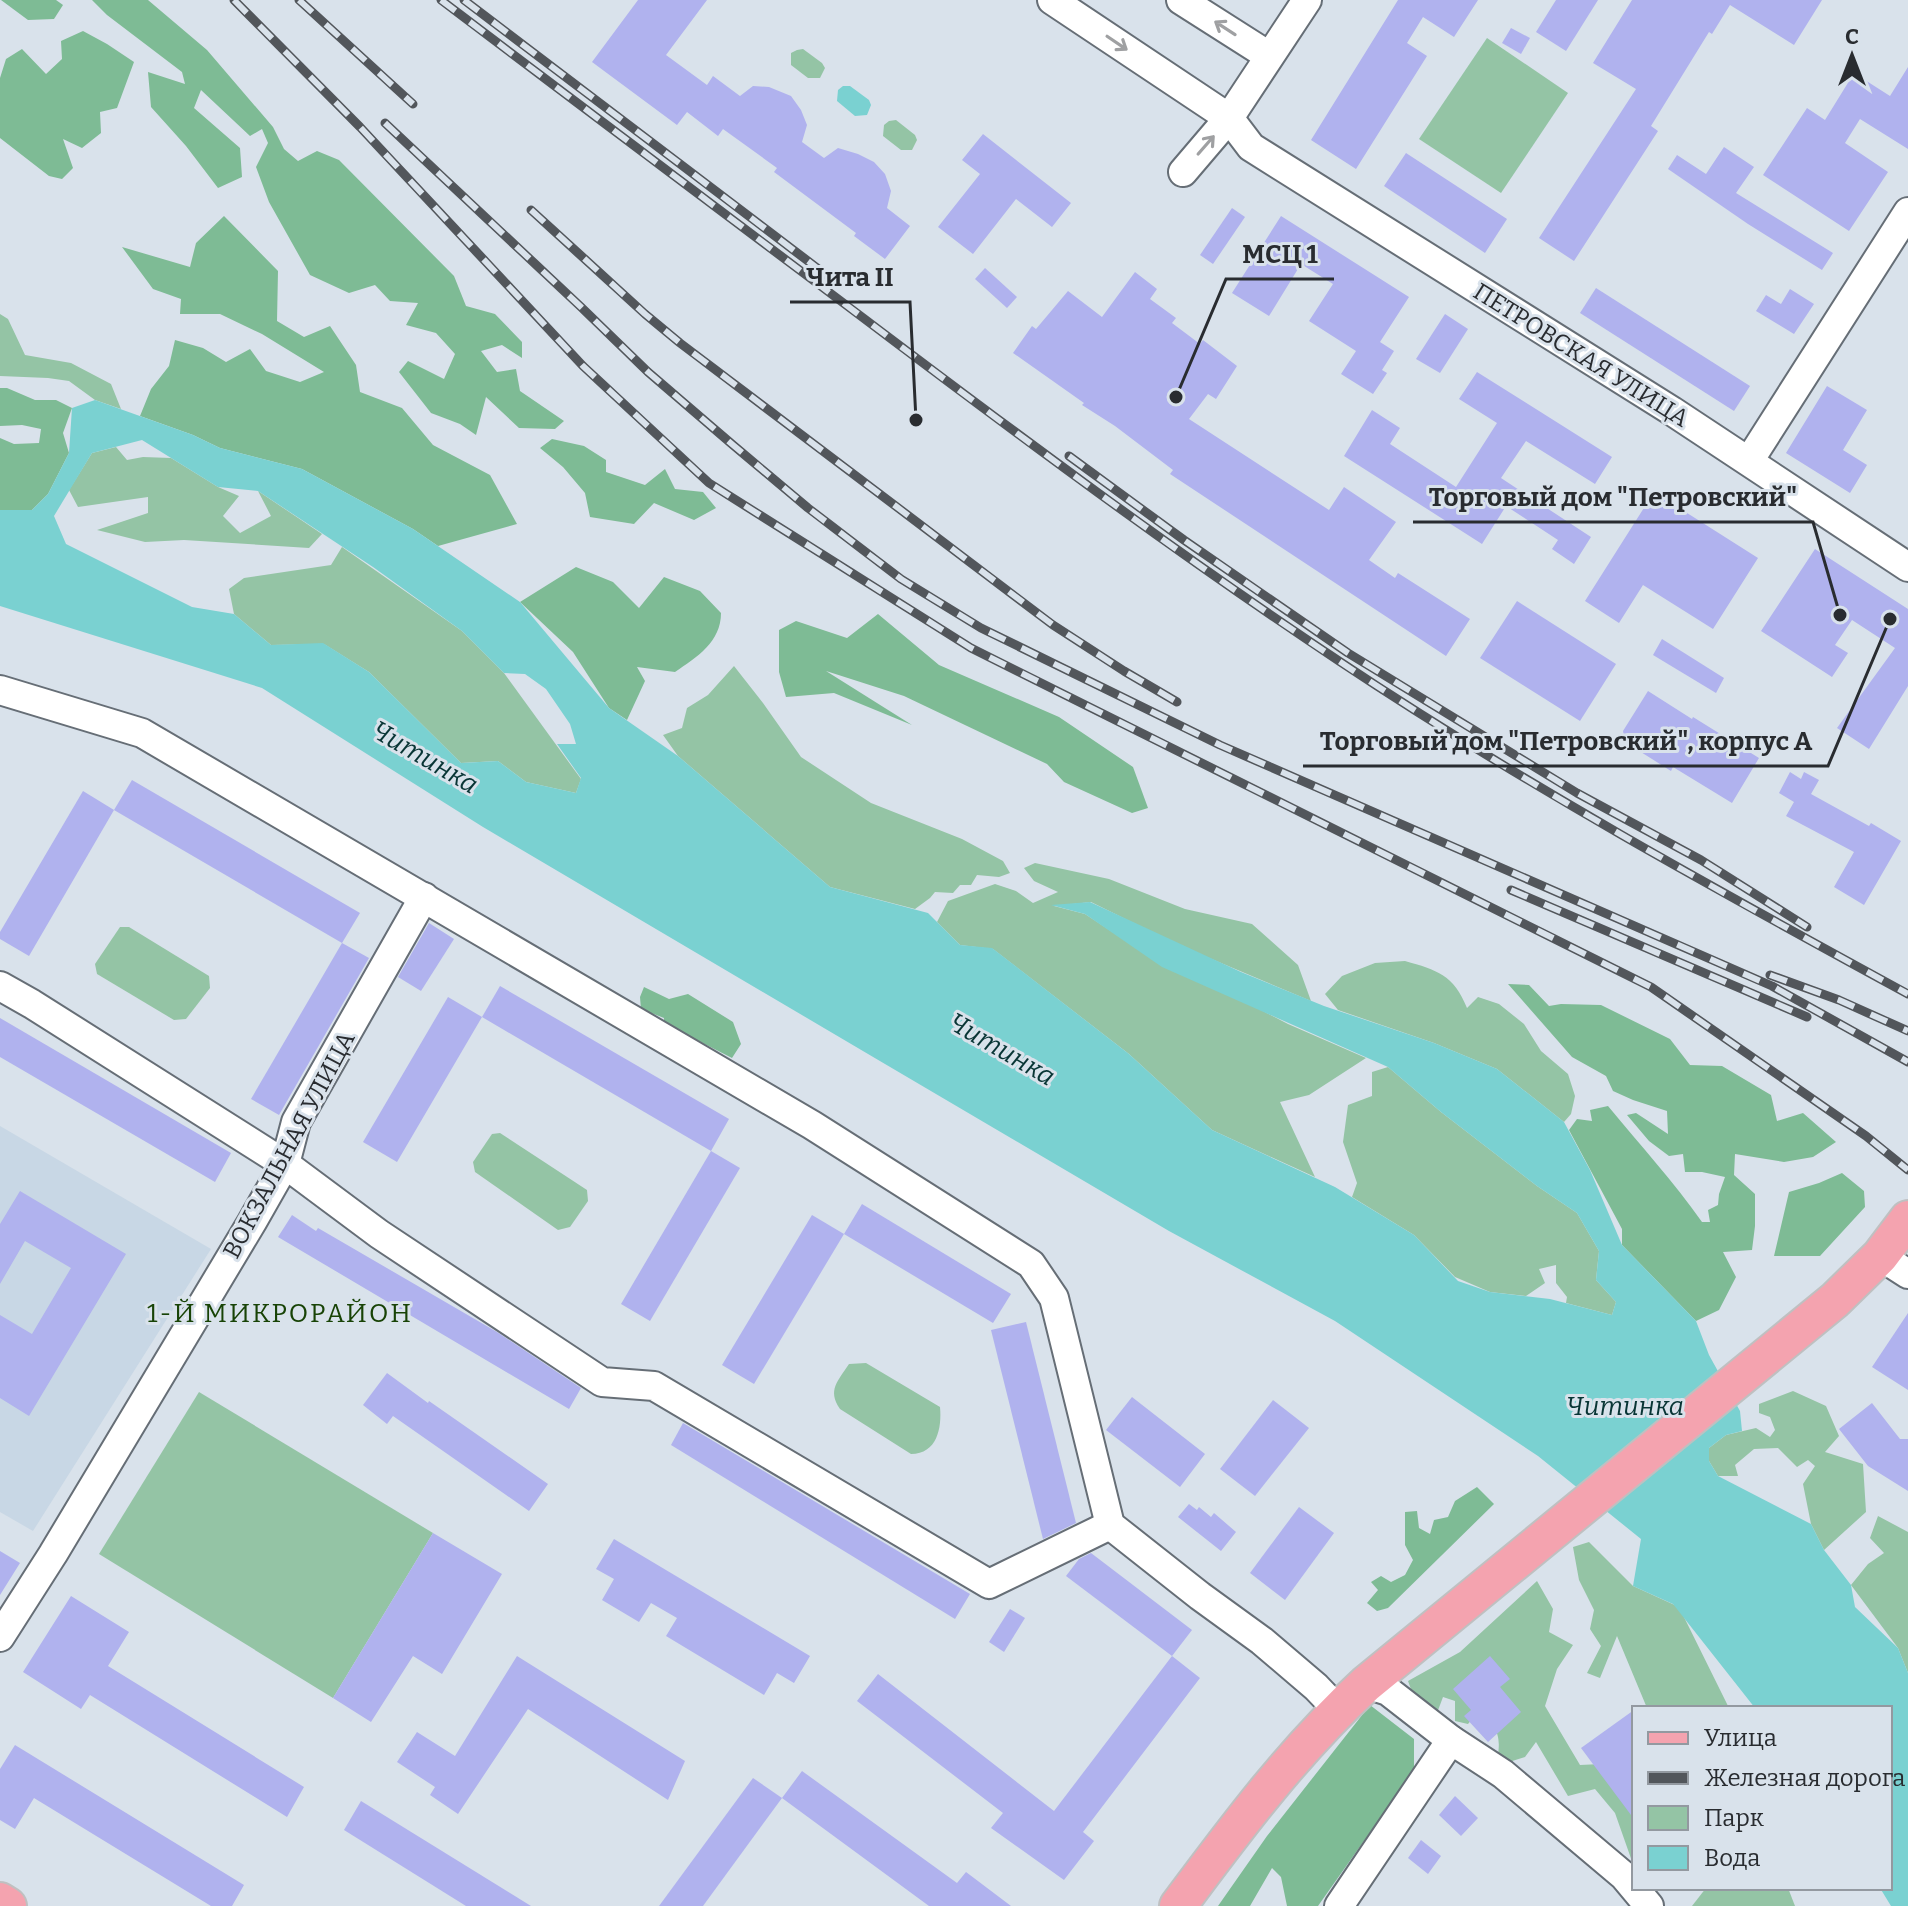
<svg xmlns="http://www.w3.org/2000/svg" width="1908" height="1906" viewBox="0 0 1908 1906" font-family="Bitter,serif">
<style>
.built{fill:#c8d7e5}
.green{fill:#94c4a5}
.forest{fill:#7ebb95}
.water{fill:#7ad1d1;fill-rule:evenodd}
.building{fill:#b0b2ee}
.lines{fill:none;stroke-linecap:round;stroke-linejoin:round}
.minor-casing{stroke:#666e76;stroke-width:32}
.major-casing{stroke:#bfc0c1;stroke-width:40}
.minor{stroke:#fff;stroke-width:28}
.major{stroke:#f4a3af;stroke-width:36}
.rail-casing{stroke:#52565b;stroke-width:9}
.rail{stroke:#d9e2eb;stroke-width:6;stroke-dasharray:18;stroke-linecap:butt}
.oneway{stroke:#9fa0a2}
.labels{text-anchor:middle;stroke-width:6;stroke-linejoin:round;paint-order:stroke}
.street-label{font-size:24px;fill:#292c30;stroke:#d9e2eb}
.water-label{font-size:26px;font-style:italic;fill:#083535;stroke:#d9e2eb}
.neighbourhood-label{font-size:26px;letter-spacing:2px;fill:#184306;stroke:#d9e2eb}
.leader{fill:none;stroke:#292c30;stroke-width:3}
.callout-dot{fill:#292c30;stroke:#d9e2eb;stroke-width:3}
.callout-label{font-size:26px;text-anchor:middle;font-weight:bold;fill:#292c30;stroke:#d9e2eb;stroke-width:6;stroke-linejoin:round;paint-order:stroke}
</style>
<rect width="100%" height="100%" fill="#d9e2eb"/>
<path class="built" d="M0,1126l211,123 -178,282 -33,-19z"/>
<g class="green">
<path d="M1487,38l81,55 -67,100 -82,-54z"/>
<path d="M803,49l19,14 3,5 -5,10h-12l-17,-13v-12l6,-3z"/>
<path d="M896,120l19,15 2,5 -5,10h-11l-18,-14 1,-11 5,-4z"/>
<path d="M0,314l8,5 17,36 46,8 40,21 10,25 -26,-9 -26,-19 -21,-3 -48,-2z"/>
<path d="M116,447l11,13 16,-3 28,1 47,29 21,9 -16,20 17,17 31,-17 -13,-25 64,43 -13,14 -125,-8 -39,2 -48,-12 51,-17v-16l-70,10 -9,-17 23,-37z"/>
<path d="M342,547l120,84 42,42 77,106 -5,14 -50,-11 -28,-21 -37,2 -92,-91 -45,-28 -53,1 -37,-31 -5,-25 15,-11 87,-13z"/>
<path d="M734,666l29,37 38,54 70,46 91,36 41,22 7,12 -11,4 -22,-2 -6,10h-11l-7,8 -18,-1 -5,6 -15,11 -85,-22 -152,-131 -15,-21 19,-7 5,-20 21,-13z"/>
<path d="M1035,863l74,16 76,30 67,15 46,41 13,36 -135,-57 -85,-42 -37,4 31,8 32,21 171,89 78,34 -57,37 -29,7 35,75 -103,-47 -83,-76 -136,-105 -33,-4 -23,-23 11,-21 47,-17 21,7 17,12 25,-11 -24,-11 -10,-13z"/>
<path d="M120,927h9l80,49 1,12 -24,31 -12,1 -77,-46 -2,-10z"/>
<path d="M1405,961c32,9 49,14 62,47l11,-11 21,7 25,20 17,27 27,23 7,22 -4,18 -7,8 -67,-53 -63,-26 -96,-33 -13,-16 17,-18 33,-13z"/>
<path d="M1388,1067l53,45 96,74 40,27 22,38 -3,29 20,22 -4,13 -46,-12 1,-6 -11,-14v-18l-17,4 6,14 -19,13 -36,-4 -35,-15 -41,-42 -62,-38 5,-14 -14,-41 5,-37 24,-9v-24z"/>
<path d="M500,1133l87,57 1,11 -18,26 -12,3 -83,-58 -2,-10 19,-28z"/>
<path d="M866,1363l74,44c2,21 -3,47 -29,47l-71,-45c-13,-19 -2,-28 9,-45z"/>
<path d="M1793,1391l33,15 13,30 -14,16 38,12 3,48 -42,38 -13,-26 -8,-40 12,-18 -7,-6 -11,7 -19,-19 -24,1 -19,16 3,11h-20l-9,-15v-13l17,-13 30,-7 14,9 5,-7 -5,-13 -11,-4v-9z"/>
<path d="M199,1392l234,141 -100,165 -234,-144z"/>
<path d="M1878,1516l30,16v141l-10,-25 -47,-63 17,-21 16,-11 -14,-15z"/>
<path d="M1589,1542l44,44 46,21 50,101h-82l-30,-72 -17,42 -13,-5 14,-27 -11,-17 4,-19 -15,-30 -6,-33z"/>
<path d="M1537,1581l16,28 -4,23 24,13 -16,24 -12,37 35,59 21,-1 33,45v58l-19,-54 -20,-24 -27,7 -32,-54 -11,15 -16,5 -11,-7c3,-22 -2,-30 -21,-42l-9,11 -13,-3v-20l-12,-4 -6,16 -21,-10 -8,-22 52,-29z"/>
<path d="M1706,1888h82l7,18h-103z"/>
</g>
<g class="forest">
<path d="M1,0h55l7,5 -9,14 -26,1z"/>
<path d="M92,0h56l59,50 66,77 11,22 14,12 19,-10 22,9 115,116 12,30 29,8 27,28v16l-20,-13 -21,6 16,21 19,-3 4,22 44,30 -9,8 -36,-1 -33,-31 -10,38 -16,-11 -29,-11 -32,-41 9,-11 36,18 11,-25 -19,-21 -30,-8 12,-22 -28,-2 -15,-16 -26,8 -39,-18 -41,-73 -13,-35 12,-24 -6,-14 -12,7 -49,-46 -7,18 46,40 2,29 -24,11 -32,-42 -35,-39 -3,-35 37,12 -3,-12 -75,-57z"/>
<path d="M83,31l24,13 27,18 -17,46 -17,4 1,21 -19,15 -19,-9 10,29 -11,11 -13,-3 -49,-38v-60l6,-19 16,-10 24,25 16,-15 -1,-18z"/>
<path d="M224,216l54,55 -1,50 27,16 26,-11 26,39 4,27 42,16 31,37 57,30 27,49 -79,22 -25,-17 -111,-60 -82,-21 -27,-13 -53,-19 11,-27 18,-23 6,-26 28,8 23,14 24,-13 16,22 34,11 24,-10 -62,-38 -42,-20h-40l1,-15 -28,-10 -31,-42 68,20 6,-24z"/>
<path d="M0,388h7l28,12h21l16,8 -9,25 6,20 -21,41 -16,16h-32v-72l14,6 25,-1 2,-14 -19,-4 -22,1z"/>
<path d="M552,439l32,7 22,14v12l39,13 20,-16 10,20 28,3 13,16 -22,12 -40,-17 -20,21 -44,-7 -5,-24 -22,-26 -23,-19z"/>
<path d="M576,567l37,15 26,26 25,-31 36,14 21,22c0,29 -24,44 -46,59l-38,-5 8,14 -18,39 -18,-12 -36,-56 -53,-50z"/>
<path d="M878,614l61,51 120,52 74,50 15,41 -16,5 -68,-31 -17,-18 -143,-68 -78,-25 86,54 -78,-32 -48,4 -7,-25v-42l17,-9 51,17z"/>
<path d="M1508,984l21,1 20,21 12,-2 40,1 69,34 20,26 32,1 49,29 6,26 26,-8 33,29 -23,15 -29,5 -49,-8 -1,21 21,19v32l-3,24 -29,2 13,25 -17,33 -23,11 -74,-76v-16l-53,-99 8,-11 15,2 -2,-11 18,-4c32,39 66,76 94,116h8l-2,-12 10,-5 1,-11 6,-17 -23,-5h-17l-2,-18 -14,2 -20,-15 -22,-26 9,-2 32,21 -1,-23 -34,-11 -20,-9 -7,-15 -34,-19z"/>
<path d="M644,987l25,12 19,-5 45,28 8,22 -9,14 -47,-24 -8,4 -13,-8v-12l-23,-9 -1,-12z"/>
<path d="M1842,1173l22,18 1,16 -45,49h-46l15,-64 30,-9z"/>
<path d="M1477,1487l17,17 -106,104 -11,3 -10,-8 11,-13 -7,-8 10,-6 10,6 14,-7 8,-15 -8,-15v-33l12,-1 2,17 11,6 4,-14 14,-3 7,-16z"/>
<path d="M1370,1705l44,34v31l-96,136h-31l-6,-29 -9,-9 -22,38h-32l49,-70z"/>
</g>
<g class="water">
<path d="M843,86h7l19,14 2,5 -4,10 -12,1 -18,-15 1,-11z"/>
<path d="M95,400l98,35 27,13 82,21 111,60 107,73 89,106 69,48 152,131 98,26 32,32 32,3 137,106 83,76 123,57 79,48 44,46 32,11 60,7 62,16 4,-13 -20,-22 3,-29 -22,-38 -40,-27 -96,-74 -53,-45 -226,-100 -77,-53 -34,-9 39,-3 151,70 83,34 110,37 63,26 67,53 26,48 32,75 74,76 13,34 31,56 2,20 -16,4 -17,13v13l9,15 93,48 13,26 27,35 4,22 43,41 10,25v233h-17l-11,-18h10v-180h-135l-82,-104 -40,-18 8,-47 -103,-83 -203,-135 -166,-90 -284,-167 -402,-237 -221,-139 -262,-82v-96h32l16,-16 21,-41 3,-45zM142,440l76,47 40,4 115,76 89,64 42,42 21,1 21,15 24,35 6,20h-19l24,34 -5,15 -50,-11 -28,-21 -37,2 -92,-91 -46,-29 -52,2 -37,-31 -42,-7 -126,-63 -12,-28 38,-63z"/>
</g>
<g class="building">
<path d="M638,0h69l-41,55 41,30 6,-9 27,20 13,-10 16,1 22,9 10,14 6,15 -5,17 22,16 14,-10 20,6 16,8 11,12 6,17 -4,17 23,18 -25,33 -31,-23 2,-3 -82,-61 3,-4 -54,-39 -5,7 -31,-24 -10,13 -85,-63z"/>
<path d="M1398,0h80l-24,37 -31,-20 -16,26 20,13 -71,113 -45,-29z"/>
<path d="M1556,0h42l-32,51 -30,-19z"/>
<path d="M1632,0h190l-28,45 -64,-40 -18,29 -3,-2 -58,94 7,5 -84,130 -35,-23 97,-149 -43,-26z"/>
<path d="M1511,28l19,10 -9,16 -19,-11z"/>
<path d="M1908,67v82l-48,-30 -15,24 43,29 -39,59 -86,-56 44,-67 18,12 29,-47 36,23z"/>
<path d="M983,134l88,69 -19,24 -36,-28 -43,55 -35,-27 42,-53 -18,-14z"/>
<path d="M1724,147l30,20 -18,26 97,60 -11,17 -74,-46 -80,-55 9,-14 29,19z"/>
<path d="M1406,153l101,66 -22,34 -101,-67z"/>
<path d="M1232,208l13,9 -32,47 -13,-9z"/>
<path d="M1281,216l128,81 -29,45 14,9 -12,19 5,3 -14,21 -32,-20 15,-23 -47,-30 24,-37 -32,-20 -32,52 -37,-23z"/>
<path d="M985,268l32,29 -10,11 -32,-29z"/>
<path d="M1135,272l22,17 -7,10 26,19 -4,5 28,21 3,-4 34,26 -21,33 -8,-5 -19,25 140,91 15,-23 52,35 -27,38 26,18 3,-5 72,46 -24,37 -276,-182 3,-4 -58,-44 -33,-21 2,-2 -71,-50 19,-27 4,3 32,-38 34,26z"/>
<path d="M1596,288l154,98 -16,25 -154,-98z"/>
<path d="M1790,289l24,15 -20,30 -38,-23 10,-16 15,9z"/>
<path d="M1445,314l23,15 -28,44 -24,-14z"/>
<path d="M1477,372l135,85 -17,27 -69,-43 -25,37 90,59 -17,27 -22,-15 6,-9 -52,-34 -24,38 -138,-88 28,-46 28,18 -10,16 66,43 41,-64 -38,-24z"/>
<path d="M1827,386l40,24 -24,40 24,15 -17,28 -64,-40z"/>
<path d="M1654,492l104,66 -45,71 -70,-44 -24,38 -34,-22z"/>
<path d="M1815,549l93,60v77l-39,63 -32,-21 58,-80 -43,-28 -17,25 13,8 -16,24 -71,-46z"/>
<path d="M1517,601l99,63 -36,57 -100,-63z"/>
<path d="M1662,639l62,39 -8,15 -63,-38z"/>
<path d="M1648,691l44,28 1,-2 66,41 -27,45 -59,-36 -2,4 -46,-29 -2,-11z"/>
<path d="M1790,772l11,7 3,-7 15,8 -8,14 58,32 2,-3 30,18 -37,64 -30,-18 20,-35 -68,-36 8,-14 -15,-9z"/>
<path d="M132,780l228,133 -18,30 -228,-133z"/>
<path d="M83,791l31,19 -85,146 -29,-17v-7z"/>
<path d="M429,923l25,16 -33,52 -23,-14z"/>
<path d="M342,943l27,15 -90,157 -28,-16z"/>
<path d="M500,986l229,133 -18,32 -229,-134z"/>
<path d="M448,997l34,20 -85,145 -34,-20z"/>
<path d="M0,1018l231,135 -16,29 -215,-125z"/>
<path d="M711,1151l29,17 -90,153 -29,-17z"/>
<path d="M20,1191l106,63 -97,162 -29,-18v-83l32,19 39,-66 -46,-27 -25,43v-60z"/>
<path d="M862,1204l149,90 -18,29 -149,-89z"/>
<path d="M292,1215l24,16 2,-3 179,104 84,56 -12,21 -291,-172z"/>
<path d="M812,1215l32,19 -90,150 -32,-19z"/>
<path d="M1908,1313v77l-36,-23z"/>
<path d="M1026,1322l50,201 -33,16 -52,-209z"/>
<path d="M387,1373l41,30 1,-2 119,83 -19,27 -136,-95 -6,8 -24,-19z"/>
<path d="M1132,1397l73,57 -25,33 -74,-57z"/>
<path d="M1273,1400l36,28 -54,68 -35,-27z"/>
<path d="M1872,1403l28,36h8v52l-40,-25 -29,-37z"/>
<path d="M683,1423l287,171 -15,25 -284,-174z"/>
<path d="M1189,1504l8,6 2,-3 12,10 3,-4 22,19 -15,19 -43,-34z"/>
<path d="M1299,1507l35,26 -49,67 -35,-27z"/>
<path d="M433,1533l69,41 -60,100 -29,-18 -42,66 -38,-24z"/>
<path d="M614,1539l196,117 -16,27 -17,-10 -13,22 -98,-59 11,-18 -26,-15 -12,19 -37,-22 12,-21 -18,-10z"/>
<path d="M0,1551l20,12 -20,32z"/>
<path d="M1091,1553l101,77 -20,26 -106,-80 13,-17z"/>
<path d="M71,1596l58,36 -21,34 196,121 -17,30 -197,-122 -9,14 -58,-37z"/>
<path d="M1010,1609l15,9 -21,34 -15,-10z"/>
<path d="M517,1656l168,105 -17,39 -140,-91 -70,105 -28,-19 5,-8 -38,-25 20,-30 38,24z"/>
<path d="M1172,1656l28,22 -117,154 11,9 -30,39 -73,-52 12,-15 -146,-112 21,-27 176,137z"/>
<path d="M1490,1656l20,23 -10,8 21,25 -33,30 -24,-26 7,-6 -18,-21z"/>
<path d="M1634,1710v109l-53,-71z"/>
<path d="M15,1745l229,140 -12,21h-21l-177,-108 -19,31 -15,-9v-51z"/>
<path d="M802,1771l155,112 9,-11 45,34h-82l-147,-108z"/>
<path d="M753,1778l29,20 -79,108h-44z"/>
<path d="M1455,1796l23,22 -17,18 -22,-21z"/>
<path d="M361,1801l170,105h-65l-122,-76z"/>
<path d="M1421,1840l20,16 -13,18 -20,-16z"/>
</g>
<g class="lines">
<g class="minor-casing">
<g id="minor">
<path d="M1052,0l177,118 22,29 421,264 236,156"/>
<path d="M1181,0l88,56"/>
<path d="M1183,172l46,-54 78,-118"/>
<path d="M1749,461l159,-249"/>
<path d="M0,690l142,43 670,392 219,139 23,34 56,227 90,71 62,45 54,46 22,23"/>
<path d="M0,986l32,18 253,160 94,70 223,148 52,4 335,198 121,-59"/>
<path d="M1880,1256l28,18"/>
<path d="M0,1637l53,-83 199,-332 33,-58 11,-42 128,-225"/>
<path d="M1366,1684l22,7 63,49 52,34 121,102 25,30"/>
<path d="M1339,1906l112,-166"/>
</g>
</g>
<g class="major-casing">
<g id="major">
<path d="M0,1901l8,5"/>
<path d="M1178,1906c58,-78 116,-156 188,-222l469,-384 45,-44 28,-37"/>
</g>
</g>
<use href="#minor" class="minor"/>
<use href="#major" class="major"/>
<g class="rail-casing">
<g id="rail">
<path d="M234,0l126,127 223,239 126,117 262,165 680,339 215,149 42,34"/>
<path d="M299,0l114,104"/>
<path d="M441,0c140,106 280,211 421,317 156,118 313,235 477,344 183,122 376,228 569,333"/>
<path d="M464,0l365,277"/>
<path d="M385,123l196,184 67,65 85,73 75,63 93,71 80,49 239,117 552,241 136,76"/>
<path d="M531,210l114,104 35,29 373,282 71,46 53,31"/>
<path d="M1069,456l115,84 164,113 229,140 124,67 106,67"/>
<path d="M1511,890l296,127"/>
<path d="M1770,975l69,25 69,31"/>
</g>
</g>
<use href="#rail" class="rail"/>
</g>
<defs><path id="oneway-shaft" d="M-6 0H5M1.5-3L5.5 0L1.5 3" fill="none" stroke-width="1.6" stroke-linecap="round" stroke-linejoin="round" transform="scale(2)"/></defs>
<g class="oneway">
<use href="#oneway-shaft" transform="translate(1225 28) rotate(-147)"/>
<use href="#oneway-shaft" transform="translate(1117 43) rotate(34)"/>
<use href="#oneway-shaft" transform="translate(1206 145) rotate(-49)"/>
</g>
<g class="labels">
<g class="street-label">
<text transform="translate(1581 355) rotate(32)" y="8">ПЕТРОВСКАЯ УЛИЦА</text>
<text transform="translate(289 1145) rotate(-62)" y="8">ВОКЗАЛЬНАЯ УЛИЦА</text>
</g>
<g class="water-label">
<text transform="translate(425 757) rotate(30)" y="9">Читинка</text>
<text transform="translate(1002 1049) rotate(30)" y="9">Читинка</text>
<text x="1625" y="1415">Читинка</text>
</g>
<g class="neighbourhood-label">
<text x="280" y="1322">1-Й МИКРОРАЙОН</text>
</g>
</g>
<path class="leader" d="M1176 397L1226 279H1334M916 420L910 302H790M1840 615L1813 522H1413M1890 619L1828 766H1303"/>
<g class="callout-dot">
<circle cx="1176" cy="397" r="8"/>
<circle cx="916" cy="420" r="8"/>
<circle cx="1840" cy="615" r="8"/>
<circle cx="1890" cy="619" r="8"/>
</g>
<g class="callout-label">
<text x="1280" y="263">МСЦ 1</text>
<text x="850" y="286">Чита II</text>
<text x="1613" y="506">Торговый дом "Петровский"</text>
<text x="1566" y="750">Торговый дом "Петровский", корпус А</text>
</g>
<rect x="1632" y="1706" width="260" height="184" fill="#d9e2eb" stroke="#9399a0" stroke-width="2"/>
<rect x="1648" y="1732" width="40" height="12" fill="#f4a3af" stroke="#9399a0" stroke-width="2"/>
<text x="1704" y="1746" font-size="24" fill="#292c30">Улица</text>
<rect x="1648" y="1772" width="40" height="12" fill="#52565b" stroke="#9399a0" stroke-width="2"/>
<text x="1704" y="1786" font-size="24" fill="#292c30">Железная дорога</text>
<rect x="1648" y="1806" width="40" height="24" fill="#94c4a5" stroke="#9399a0" stroke-width="2"/>
<text x="1704" y="1826" font-size="24" fill="#292c30">Парк</text>
<rect x="1648" y="1846" width="40" height="24" fill="#7ad1d1" stroke="#9399a0" stroke-width="2"/>
<text x="1704" y="1866" font-size="24" fill="#292c30">Вода</text>
<g transform="translate(1852 56)" stroke="#d9e2eb" stroke-width="6" paint-order="stroke">
<path d="M0-6L14 30L0 20L-14 30Z" fill="#292c30"/>
<text y="-12" font-size="22" font-weight="bold" text-anchor="middle" fill="#292c30">С</text>
</g>
</svg>
